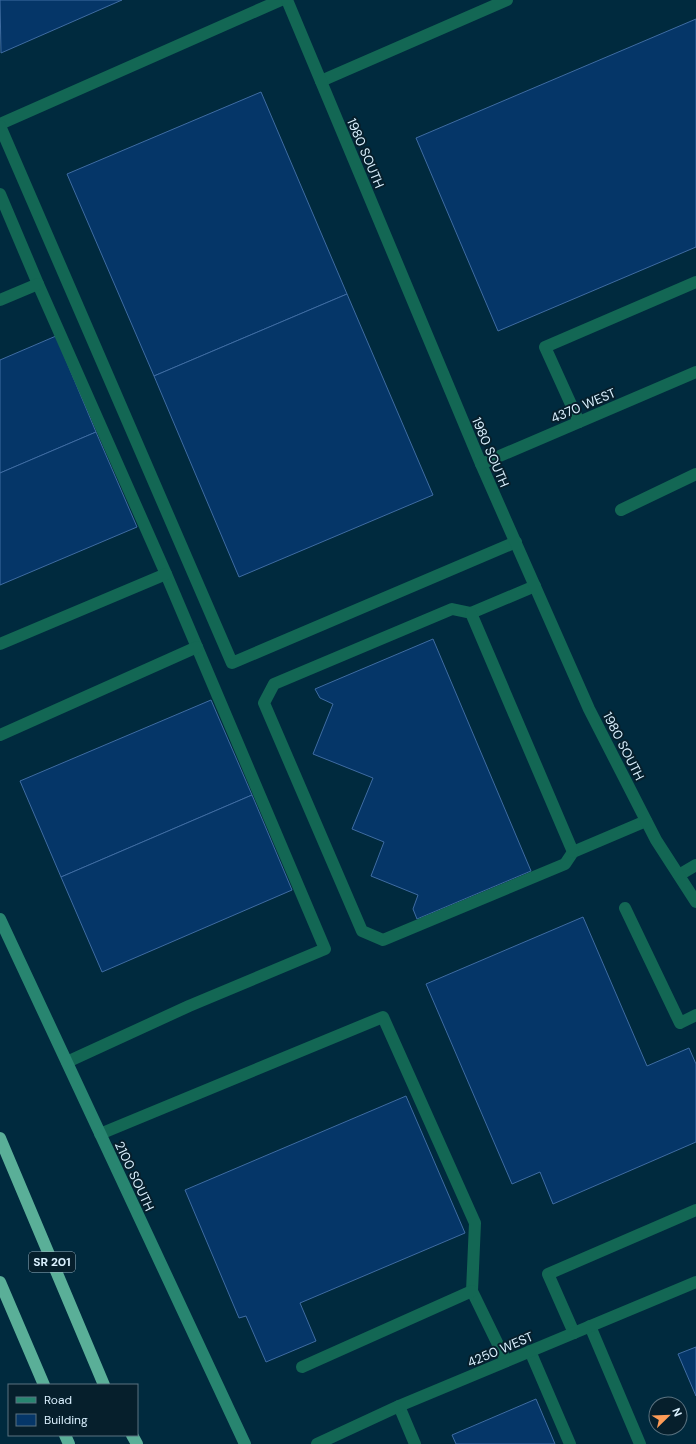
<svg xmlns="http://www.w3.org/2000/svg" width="696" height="1444" viewBox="0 0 696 1444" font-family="'DM Sans',sans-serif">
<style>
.building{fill:#053668;stroke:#3f6ca2}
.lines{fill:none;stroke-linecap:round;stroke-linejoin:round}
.lane{stroke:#136754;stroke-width:12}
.street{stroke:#136754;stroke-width:12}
.secondary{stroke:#288570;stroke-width:12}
.highway{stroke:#5aaf98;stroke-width:12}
.labels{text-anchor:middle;stroke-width:4;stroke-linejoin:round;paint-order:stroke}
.shield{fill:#061f2c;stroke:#9ab1bf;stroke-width:1}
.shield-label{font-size:12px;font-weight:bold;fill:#daf0fe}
.street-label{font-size:13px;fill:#daf0fe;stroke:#061f2c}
</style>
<rect width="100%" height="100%" fill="#002a3e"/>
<g class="building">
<path d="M0,0h122l-121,53z"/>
<path d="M696,19v228l-198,84 -82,-193z"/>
<path d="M261,92l86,202 -193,82 -87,-202z"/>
<path d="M347,294l86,201 -194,82 -85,-201z"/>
<path d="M56,336l40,96 -96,41v-113z"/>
<path d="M96,432l41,95 -137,58v-112z"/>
<path d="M433,639l98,232 -114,48 -4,-10 5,-14 -47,-19 13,-34 -32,-13 21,-51 -60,-24 20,-50 -13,-6 -5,-9z"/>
<path d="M211,700l41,95 -191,82 -41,-96z"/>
<path d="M252,795l40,95 -190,82 -41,-95z"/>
<path d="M583,917l64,149 42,-18 7,16v78l-143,62 -13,-32 -28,12 -86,-200z"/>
<path d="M406,1096l59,137 -165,70 16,38 -50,21 -20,-46 -7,2 -54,-128z"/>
<path d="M696,1347v49l-18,-42z"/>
<path d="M536,1399l19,45h-99l-4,-9z"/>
</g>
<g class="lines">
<g class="lane">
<path d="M321,81l186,-81"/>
<path d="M0,124l281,-124"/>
<path d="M0,126l232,537 284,-121"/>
<path d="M0,194l38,90 128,290 159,375 -136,57 -122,56"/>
<path d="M0,300l38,-16"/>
<path d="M579,422l-34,-75 151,-65"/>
<path d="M621,510l75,-36"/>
<path d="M535,586l-64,27 -19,-4 -178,75 -10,19 98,228 21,9 182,-76 8,-12 73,-31"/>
<path d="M471,613l102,239"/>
<path d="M0,644l166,-70"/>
<path d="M0,735l197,-88"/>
<path d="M679,875l17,-10"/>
<path d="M625,908l55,115 16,-8"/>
<path d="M100,1134l283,-117 92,206 -3,68 34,70"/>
<path d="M590,1326l50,118"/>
<path d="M574,1333l-26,-59 148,-64"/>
<path d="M530,1351l40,93"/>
<path d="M302,1367l170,-76"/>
<path d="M399,1406l16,38"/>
</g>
<g class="street">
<path d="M287,0l194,464 108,245 67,131 40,62"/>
<path d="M481,464l215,-92"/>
<path d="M317,1444l82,-38 297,-124"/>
</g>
<path class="secondary" d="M0,919l245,525"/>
<g class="highway">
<path d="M0,1138l104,247"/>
<path d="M0,1282l44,103"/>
<path d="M65,1435l4,9"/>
<path d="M132,1435l5,9"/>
</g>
</g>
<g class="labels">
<rect class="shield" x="29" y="1252" width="46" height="20" rx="3"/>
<g class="shield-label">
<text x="52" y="1266">SR 201</text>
</g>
<g class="street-label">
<text transform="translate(366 153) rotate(67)" y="5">1980 SOUTH</text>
<text transform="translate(583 405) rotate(-23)" y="5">4370 WEST</text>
<text transform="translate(491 452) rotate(67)" y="5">1980 SOUTH</text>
<text transform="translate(624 746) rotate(63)" y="5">1980 SOUTH</text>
<text transform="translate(135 1176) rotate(65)" y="5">2100 SOUTH</text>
<text transform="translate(500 1349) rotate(-23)" y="5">4250 WEST</text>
</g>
</g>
<rect x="8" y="1384" width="130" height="52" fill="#061f2c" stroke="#5b7380"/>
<rect x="16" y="1397" width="20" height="6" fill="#288570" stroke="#5b7380"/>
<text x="44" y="1404" font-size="12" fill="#daf0fe">Road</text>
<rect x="16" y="1414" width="20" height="12" fill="#053668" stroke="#5b7380"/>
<text x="44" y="1424" font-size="12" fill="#daf0fe">Building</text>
<g transform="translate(668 1416) rotate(67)"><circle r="19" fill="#061f2c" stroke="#5b7380"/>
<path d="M0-3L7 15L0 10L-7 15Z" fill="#fe9c57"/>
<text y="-6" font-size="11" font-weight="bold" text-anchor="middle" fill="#daf0fe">N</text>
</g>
</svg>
